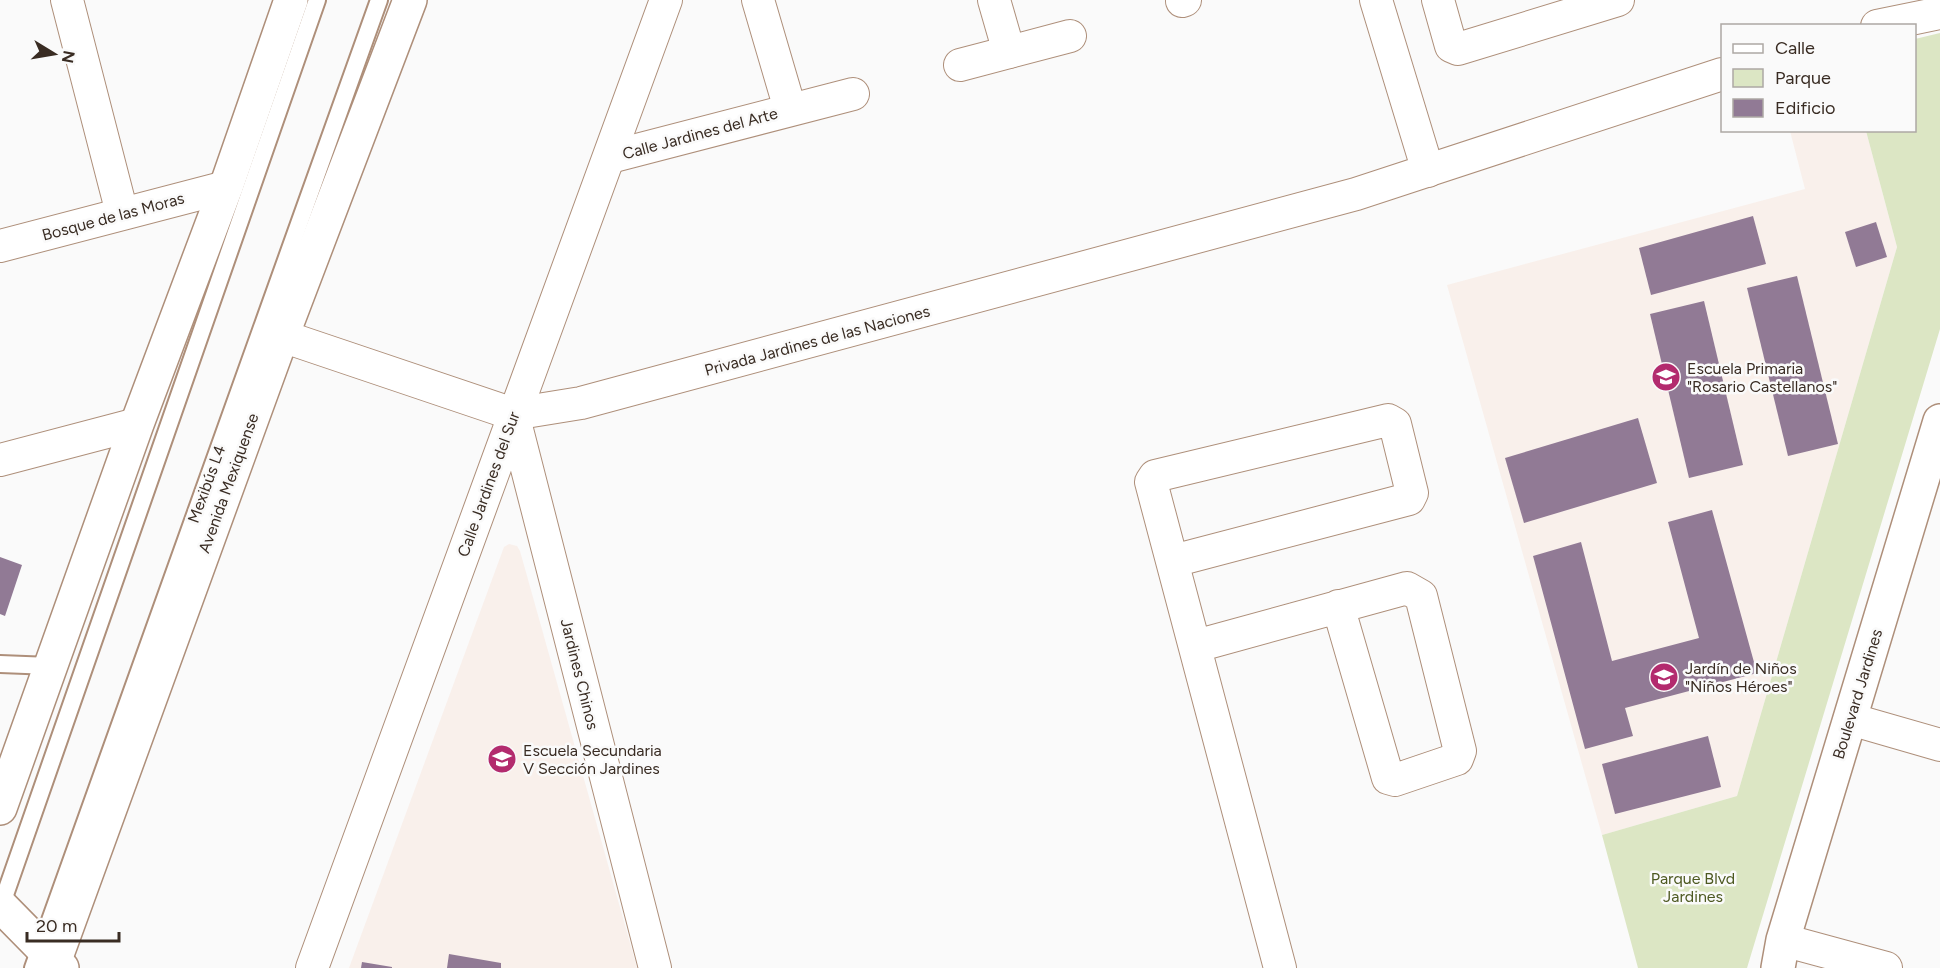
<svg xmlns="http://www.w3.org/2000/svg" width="1940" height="968" viewBox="0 0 1940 968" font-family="Figtree,sans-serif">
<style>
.built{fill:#f9f0eb}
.green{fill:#dce6c4}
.building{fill:#917a95}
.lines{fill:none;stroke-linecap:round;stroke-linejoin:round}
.service-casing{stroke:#ae8f7a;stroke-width:20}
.minor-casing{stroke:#ae8f7a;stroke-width:34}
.tertiary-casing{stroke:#ae8f7a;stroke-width:36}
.secondary-casing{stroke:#ae8f7a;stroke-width:36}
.service{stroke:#fff;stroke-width:16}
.minor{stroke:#fff;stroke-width:32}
.tertiary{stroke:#fff;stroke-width:33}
.secondary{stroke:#fff;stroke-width:33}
.labels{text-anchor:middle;stroke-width:5;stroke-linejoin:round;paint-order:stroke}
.street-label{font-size:16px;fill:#392c23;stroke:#fafafa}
.poi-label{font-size:16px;fill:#392c23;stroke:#fafafa;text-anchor:start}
.park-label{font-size:16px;fill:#4d5921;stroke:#fafafa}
</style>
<rect width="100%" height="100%" fill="#fafafa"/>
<g class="built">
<path d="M1790,131h76l31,116 -160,549 -135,39 -155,-550 358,-96z"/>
<path d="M509,544l8,2 3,5 117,417h-288l155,-421z"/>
</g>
<path class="green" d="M1940,33v296l-193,639h-109l-36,-133 135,-39 160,-549 -31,-116 48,-1 1,-91z"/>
<g class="building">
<path d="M1753,216l13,48 -115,31 -12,-47z"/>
<path d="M1876,222l11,35 -31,10 -11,-35z"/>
<path d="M1797,276l41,168 -50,12 -41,-168z"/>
<path d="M1704,301l39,164 -54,13 -39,-164z"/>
<path d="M1638,418l19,65 -133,40 -19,-65z"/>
<path d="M1712,510l45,163 -132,35 8,28 -48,13 -52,-193 48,-14 31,119 87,-23 -31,-116z"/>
<path d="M0,557l22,8 -17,51 -5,-2z"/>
<path d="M1708,736l13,51 -106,27 -13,-50z"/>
<path d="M449,954l52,9v5h-54z"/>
<path d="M362,962l30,5v1h-31z"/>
</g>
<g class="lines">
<g class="service-casing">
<g id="service">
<path d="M0,664l51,2"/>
<path d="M0,909l317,-909"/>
<path d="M33,968l346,-968"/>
</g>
</g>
<g class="minor-casing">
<g id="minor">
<path d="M67,0l55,213"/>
<path d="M758,0l32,109"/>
<path d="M994,0l15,52"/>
<path d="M1376,0l52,171"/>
<path d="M1438,0l13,46 7,3 160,-49"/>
<path d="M1182,1l3,-1"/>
<path d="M1877,26l63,-13"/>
<path d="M960,65l110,-29"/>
<path d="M610,157l243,-63"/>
<path d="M0,246l226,-59"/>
<path d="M282,336l231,78 68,-11 775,-209 366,-120"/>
<path d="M513,414l142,554"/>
<path d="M0,460l137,-36"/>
<path d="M1173,561l236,-62 3,-6 -17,-69 -7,-4 -233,56 -4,6 129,486"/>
<path d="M1196,646l211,-58 14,8 39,155 -3,8 -62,21 -7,-2 -50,-172"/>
<path d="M1850,719l90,26"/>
<path d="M1783,940l103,28"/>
<path d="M312,968l354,-968"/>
</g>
</g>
<g class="tertiary-casing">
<path id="tertiary" d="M1778,968l5,-28 157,-519"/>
</g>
<g class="secondary-casing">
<g id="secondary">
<path d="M0,808l137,-384 89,-237 65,-187"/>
<path d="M0,905l62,63"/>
<path d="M52,968l230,-632 128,-336"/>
</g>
</g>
<use href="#service" class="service"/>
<use href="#minor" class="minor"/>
<use href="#tertiary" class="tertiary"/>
<use href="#secondary" class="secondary"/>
</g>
<defs>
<g id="school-disc" transform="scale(1.5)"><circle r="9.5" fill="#b32b6e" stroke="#fafafa"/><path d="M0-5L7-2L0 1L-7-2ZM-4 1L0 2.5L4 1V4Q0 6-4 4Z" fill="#fff"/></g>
</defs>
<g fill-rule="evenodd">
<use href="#school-disc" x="1666" y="377"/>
<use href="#school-disc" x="1664" y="677"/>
<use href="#school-disc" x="502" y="759"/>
</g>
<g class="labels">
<g class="street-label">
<text transform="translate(700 133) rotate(-15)" y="6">Calle Jardines del Arte</text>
<text transform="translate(113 216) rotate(-15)" y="6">Bosque de las Moras</text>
<text transform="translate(817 340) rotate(-15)" y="6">Privada Jardines de las Naciones</text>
<text transform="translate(228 483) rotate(-70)" y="6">Avenida Mexiquense</text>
<text transform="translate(206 484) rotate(-70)" y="6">Mexibús L4</text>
<text transform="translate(488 484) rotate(-70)" y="6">Calle Jardines del Sur</text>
<text transform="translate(580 674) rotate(76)" y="6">Jardines Chinos</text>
<text transform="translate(1857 694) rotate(-73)" y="6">Boulevard Jardines</text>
</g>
<g class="poi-label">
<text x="1687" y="374">Escuela Primaria<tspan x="1687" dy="18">"Rosario Castellanos"</tspan></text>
<text x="1685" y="674">Jardín de Niños<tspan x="1685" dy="18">"Niños Héroes"</tspan></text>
<text x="523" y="756">Escuela Secundaria<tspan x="523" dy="18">V Sección Jardines</tspan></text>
</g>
<g class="park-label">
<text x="1693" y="884">Parque Blvd<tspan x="1693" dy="18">Jardines</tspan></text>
</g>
</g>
<rect x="1721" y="24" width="195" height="108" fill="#fafafa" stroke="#ada8a4" stroke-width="1.5"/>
<rect x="1733" y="44" width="30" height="9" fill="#ffffff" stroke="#ada8a4" stroke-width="1.5"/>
<text x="1775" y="54" font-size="18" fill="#392c23">Calle</text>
<rect x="1733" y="69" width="30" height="18" fill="#dce6c4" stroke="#ada8a4" stroke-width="1.5"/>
<text x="1775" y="84" font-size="18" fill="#392c23">Parque</text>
<rect x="1733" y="99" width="30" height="18" fill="#917a95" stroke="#ada8a4" stroke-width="1.5"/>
<text x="1775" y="114" font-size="18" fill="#392c23">Edificio</text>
<g transform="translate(54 54) rotate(101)" stroke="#fafafa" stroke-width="4.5" paint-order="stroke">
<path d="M0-4.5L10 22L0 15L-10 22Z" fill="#392c23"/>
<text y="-9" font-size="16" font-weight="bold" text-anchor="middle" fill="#392c23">N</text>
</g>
<path d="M27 932v9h92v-9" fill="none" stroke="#392c23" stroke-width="3"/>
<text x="36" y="932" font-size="18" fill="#392c23" stroke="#fafafa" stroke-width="4.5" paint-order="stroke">20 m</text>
</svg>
